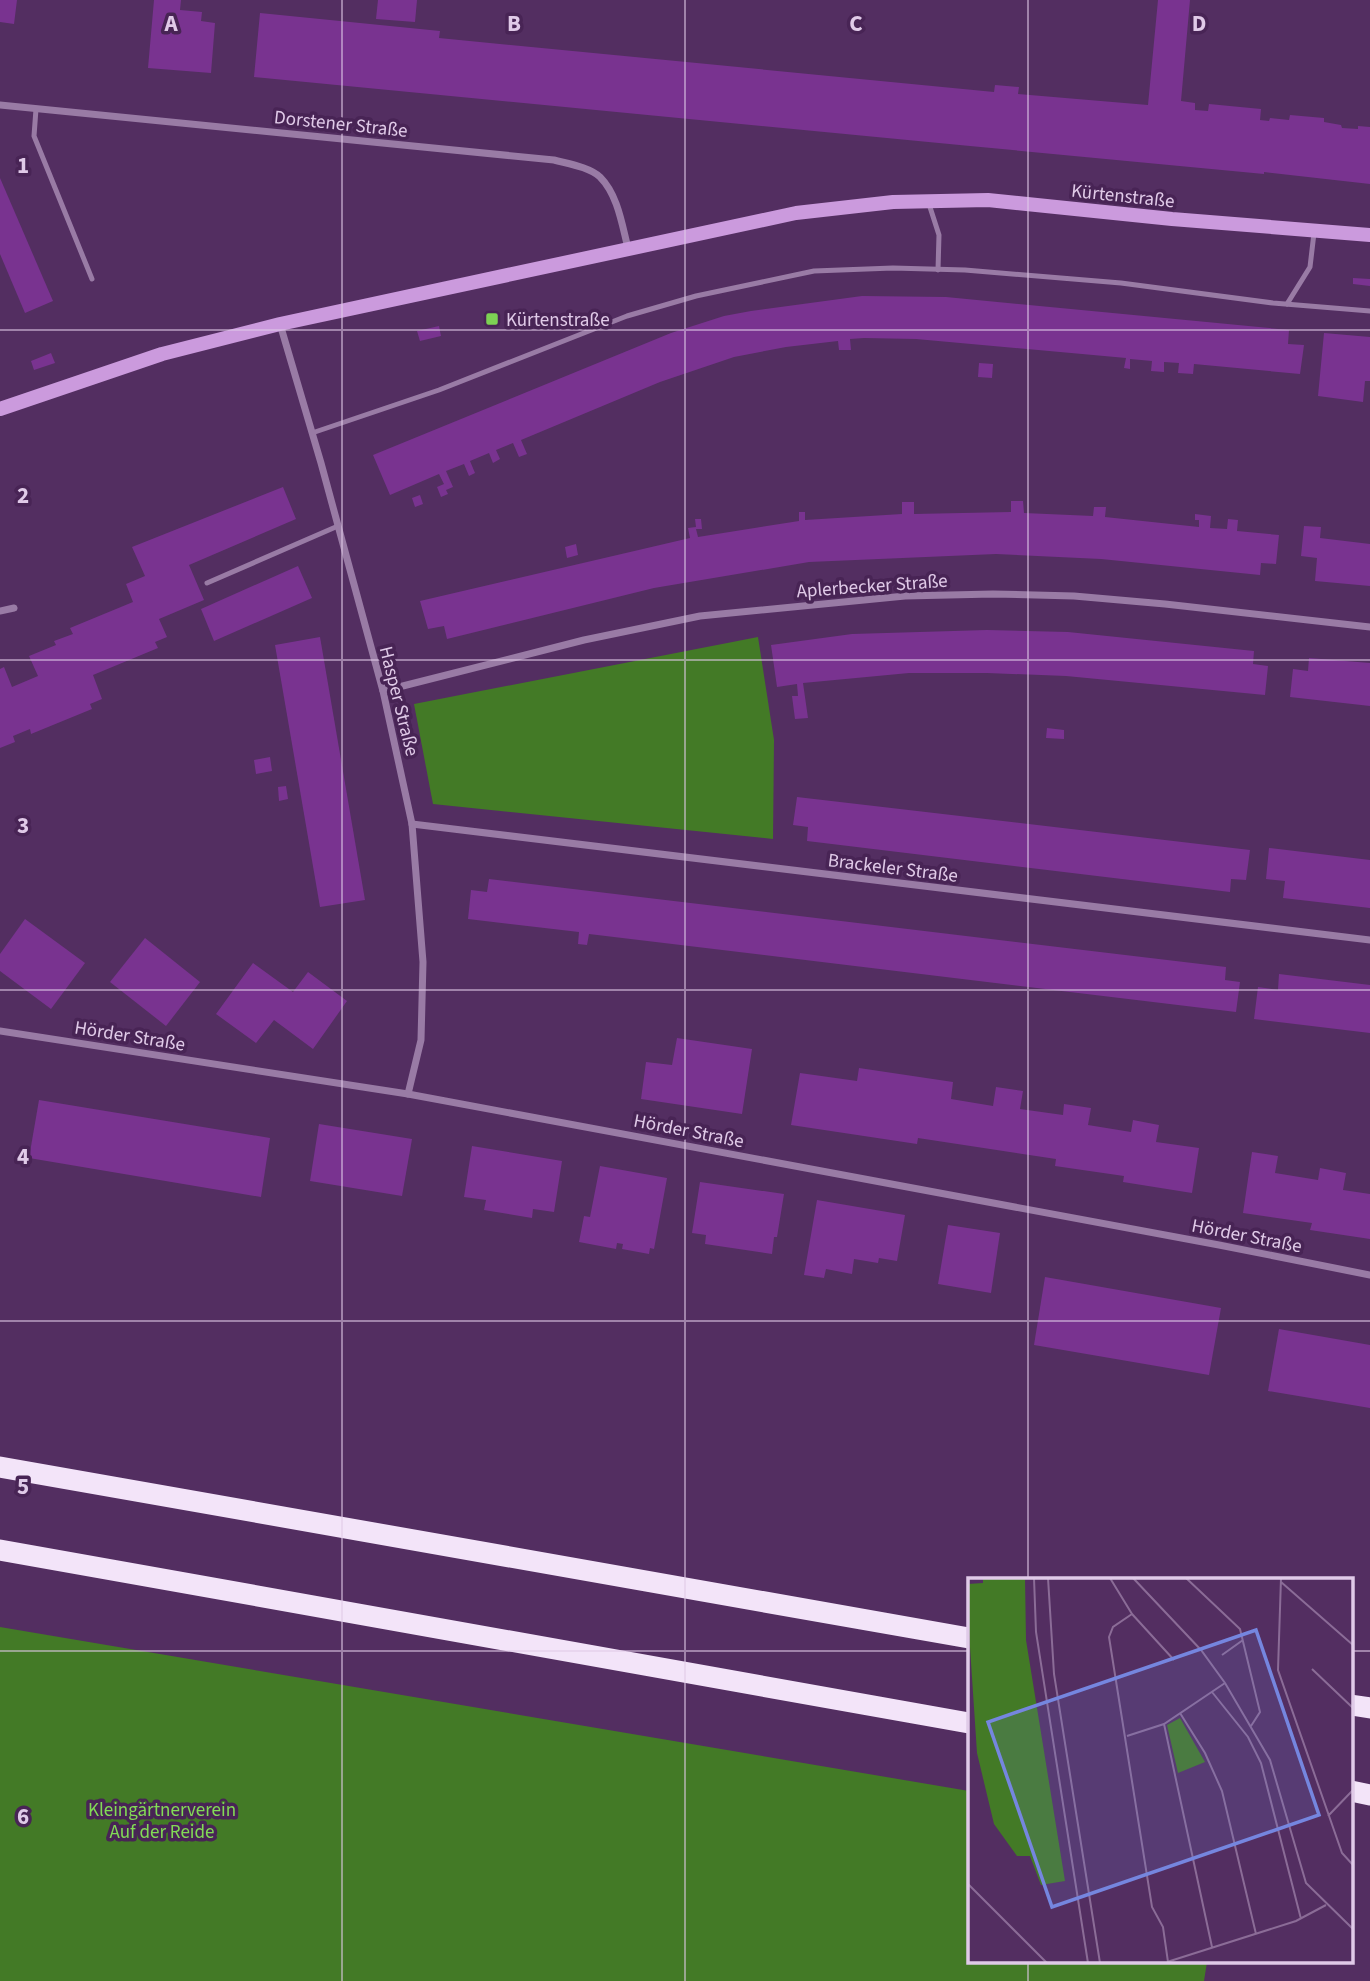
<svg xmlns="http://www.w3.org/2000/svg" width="1370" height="1981" viewBox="0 0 1370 1981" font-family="'Source Sans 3',sans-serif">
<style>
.green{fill:#437a26}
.building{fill:#793390}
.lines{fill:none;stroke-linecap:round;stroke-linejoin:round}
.lane{stroke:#997ba5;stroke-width:5}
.street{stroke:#997ba5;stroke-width:7}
.secondary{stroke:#cb9add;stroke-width:14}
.highway{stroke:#f3e4f9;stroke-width:21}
.grid{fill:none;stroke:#e0cae8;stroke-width:2;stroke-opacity:0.55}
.poi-dot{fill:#7dd154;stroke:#482455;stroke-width:2.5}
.labels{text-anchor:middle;stroke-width:7;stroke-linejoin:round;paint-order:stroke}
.street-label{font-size:19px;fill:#e0cae8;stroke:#482455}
.poi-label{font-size:19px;fill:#e0cae8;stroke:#482455;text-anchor:start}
.park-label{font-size:19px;fill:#82da56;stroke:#482455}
.inset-road{fill:none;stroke:#8b6c97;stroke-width:2}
.view{fill:#7586df;fill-opacity:0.15;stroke:#7586df;stroke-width:3.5}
.inset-edge{fill:none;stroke:#e0cae8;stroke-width:3.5}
.grid-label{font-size:23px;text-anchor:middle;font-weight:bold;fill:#e0cae8;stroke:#482455;stroke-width:7;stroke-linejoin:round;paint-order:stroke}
</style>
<rect width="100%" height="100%" fill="#532e61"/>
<g class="green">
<path d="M758,637l16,103 -1,99 -340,-35 -19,-100z"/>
<path d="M0,1627l969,164v171h238l-3,19h-1204z"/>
</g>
<g class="building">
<path d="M0,0h17l-3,24 -14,-2z"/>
<path d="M154,0h27l-1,10 22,2 -1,9 14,2 -4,50 -63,-5z"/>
<path d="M378,0h39l-2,22 -39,-3z"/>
<path d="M1158,0h32l-9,101 14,2v7l13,1 1,-7 52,5 -1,11 9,1 1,-3 19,2 1,-5 34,3v4l17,3 1,3 16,1v-3l12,1v57l-106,-12v2l-294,-28 -716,-69 6,-64 180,18 -1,7 555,54 1,-7 24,2 -1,7 130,11z"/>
<path d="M0,178l53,123 -28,12 -25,-59z"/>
<path d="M1353,278l17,1v7l-17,-2z"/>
<path d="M862,296l84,1 343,33 -1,14 16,1 -4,29 -106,-10 -1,10 -15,-1 1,-10 -15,-1v10l-13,-1 1,-10 -22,-2v10l-6,-1 2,-10 -210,-19 -52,-1 -14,1 1,11h-12l-1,-9 -52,6 -52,10 -74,25 -139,58 6,14 -8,3 -6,-14 -17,7 4,9 -7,4 -4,-10 -19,8 5,12 -6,3 -5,-12 -18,7 7,16 -7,3 2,4 -7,3 -4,-10 7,-3 -5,-10 -49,21 -17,-40 298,-122 53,-17 27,-5z"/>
<path d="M439,326l2,10 -21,5 -3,-10z"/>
<path d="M1324,333l46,4v44h-5l-2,21 -45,-6z"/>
<path d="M51,353l4,10 -21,7 -3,-9z"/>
<path d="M979,363l14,1 -1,14 -14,-1z"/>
<path d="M283,487l13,32 -107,46 15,35 -45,19 8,18 -12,5 3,6 -65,27 9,24 -12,5 2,5 -61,25 -1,-5 -17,7 2,6 -15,6v-79l4,-2 8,20 26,-11 -9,-20 27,-11 -2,-4 19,-7 -3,-6 63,-26 -7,-18 19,-8 -13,-29z"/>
<path d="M420,495l3,9 -8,3 -3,-9z"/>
<path d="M1011,501h12l1,12 69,3 1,-9h12l-1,10 94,10v-7h-4v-6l16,2 -1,12 17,1 1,-10 10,1 -1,11 42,4 -3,29 -15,-1 -1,12 -159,-16 -105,-5 -187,8 -155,26 -207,51 -3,-13 -16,3 -8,-28 270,-63 -2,-10 8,-1 -1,-8h6l1,10h-6l2,8 101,-16v-9h6v8l97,-6v-12h12v12l97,-2z"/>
<path d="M1304,526l17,1 -1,11 50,6v42l-55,-5 2,-23 -16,-2z"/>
<path d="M576,544l2,11 -11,3 -2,-11z"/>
<path d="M298,566l14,32 -98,43 -13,-32z"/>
<path d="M987,630l81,2 186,19 -1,13 15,2 -3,29 -199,-19 -79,-3h-78l-106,10 5,35 -13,1 -3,-23h6l-1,-12 -20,3 -6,-42 81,-11z"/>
<path d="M320,637l45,263 -45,7 -45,-262z"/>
<path d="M1309,658l61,5v43l-80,-9 3,-28 15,2z"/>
<path d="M1047,728l17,2v9l-18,-1z"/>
<path d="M270,757l2,14 -16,3 -2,-14z"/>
<path d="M286,786l2,13 -9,2 -1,-14z"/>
<path d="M797,797l453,53 -4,30 -15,-1 -1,13 -423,-51 1,-14 -15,-2z"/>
<path d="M1269,848l101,12v48l-87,-10 2,-17 -19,-2z"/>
<path d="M489,879l737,88 -1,13 15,2 -4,30 -647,-78 -2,11 -9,-1 1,-12 -111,-13 3,-29 16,2z"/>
<path d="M25,919l60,44 -34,46 -51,-38v-17z"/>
<path d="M145,938l55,44 -34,44 -56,-44z"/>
<path d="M253,963l40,29 15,-20 39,29 -34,48 -39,-29 -18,23 -40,-29z"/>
<path d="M1279,974l91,11v48l-116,-14 4,-32 20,3z"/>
<path d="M677,1038l75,11 -10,65 -101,-15 5,-37 26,3z"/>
<path d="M859,1068l94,14 -2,17 42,7 3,-19 27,4 -3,18 43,6 1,-11 27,4 -3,17 43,7 2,-12 26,5 -3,17 43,6 -7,45 -69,-11 1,-6 -69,-10 1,-7 -138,-21 -1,6 -126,-19 9,-52 57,8z"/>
<path d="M39,1100l231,38 -9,59 -232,-39z"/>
<path d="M319,1124l93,15 -10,57 -92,-15z"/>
<path d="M472,1146l90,15 -8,51 -21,-3 -1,9 -48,-8 2,-10 -22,-3z"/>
<path d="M1252,1152l26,4 -3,17 43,7 2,-12 26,5 -3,17 27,4v45l-60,-9 2,-7 -69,-10z"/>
<path d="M600,1166l67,12 -13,71 -4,-1 -1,6 -27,-5 1,-5 -6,-1 -1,6 -37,-7 5,-26 6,1z"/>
<path d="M700,1182l84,12 -7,43h-3l-2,17 -67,-10 1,-9 -14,-2z"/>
<path d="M817,1200l88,15 -8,46 -18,-3 -1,5 -24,-4 -2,15 -26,-5 -2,9 -20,-3z"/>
<path d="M948,1225l52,8 -9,60 -53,-9z"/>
<path d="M1045,1277l176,31 -12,67 -175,-30z"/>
<path d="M1279,1329l91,16v63l-102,-17z"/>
</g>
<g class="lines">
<g class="lane">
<path d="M36,109l-2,27 58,143"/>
<path d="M929,204l10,31 -1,35"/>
<path d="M1287,304l23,-37 4,-34"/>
<path d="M312,433l127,-43 188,-74 69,-20 118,-25 79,-3 72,2 156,13 152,20 97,8"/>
<path d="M207,583l131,-57"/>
</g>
<g class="street">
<path d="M0,105l554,55c15,4 35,7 46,17 18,18 22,48 28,71"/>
<path d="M280,324l41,139 62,228 29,133 11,138 -2,78 -13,54"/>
<path d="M0,611l14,-3"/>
<path d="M383,691l201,-51 116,-24 205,-20 88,-2 81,2 91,8 205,23"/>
<path d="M412,824l958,116"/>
<path d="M0,1031l408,63 811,151 151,30"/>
</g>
<path class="secondary" d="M0,409l162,-55 118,-30 516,-111 97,-11 95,-2 184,19 198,16"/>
<g class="highway">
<path d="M0,1467l969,171"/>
<path d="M0,1550l969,173"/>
<path d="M1351,1705l19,3"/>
<path d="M1351,1791l19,4"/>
</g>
</g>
<path class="grid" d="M342,0v1981M685,0v1981M1028,0v1580M0,330h1370M0,660h1370M0,990h1370M0,1321h1370M0,1651h969M1351,1651h19M1028,1962v19"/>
<rect class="poi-dot" x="485" y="312" width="14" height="14" rx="3.5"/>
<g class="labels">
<g class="street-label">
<text transform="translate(341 123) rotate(6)" y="7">Dorstener Straße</text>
<text transform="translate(1123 195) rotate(6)" y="7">Kürtenstraße</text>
<text transform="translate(872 585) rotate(-4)" y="7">Aplerbecker Straße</text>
<text transform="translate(400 701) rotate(76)" y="7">Hasper Straße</text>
<text transform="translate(893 867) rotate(7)" y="7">Brackeler Straße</text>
<text transform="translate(130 1035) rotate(9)" y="7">Hörder Straße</text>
<text transform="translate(689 1130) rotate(11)" y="7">Hörder Straße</text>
<text transform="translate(1247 1235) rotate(11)" y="7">Hörder Straße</text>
</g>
<g class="poi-label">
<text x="506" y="326">Kürtenstraße</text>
</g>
<g class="park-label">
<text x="162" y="1816">Kleingärtnerverein<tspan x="162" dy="22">Auf der Reide</tspan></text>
</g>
</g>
<g transform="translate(968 1578)">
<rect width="385" height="385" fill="#532e61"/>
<path d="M15,0h42l1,62 39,241 -24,4 -11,-29h-13l-23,-32 -17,-71 -9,-136v-33l15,-1zM212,140l25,44 -27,11 -11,-48z" fill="#437a26"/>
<path class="inset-road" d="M66,0l2,54 52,331M80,0l6,96 46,289M142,0l22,36M165,0l68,72 24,33 45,77 36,123 47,46M218,0l54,51 20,83 -9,14M313,0l-3,92 64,183 11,12M313,4l72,63M164,36l-19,13 -4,10 43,270 11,20 5,35M164,36l42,46M254,77l21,-15M344,91l41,39M244,114l36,45 13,26 40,156M212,135l25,40 17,38 34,143M196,146l48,223M159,158l37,-12 61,-41M360,238l25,-26M0,306l79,79M199,384l129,-41 30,-16"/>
<path class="view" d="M288,52l63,185 -267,92 -64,-185z"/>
<rect width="385" height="385" class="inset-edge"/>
</g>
<g class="grid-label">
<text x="171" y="31">A</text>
<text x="514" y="31">B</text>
<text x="856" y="31">C</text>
<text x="1199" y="31">D</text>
<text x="23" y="173">1</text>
<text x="23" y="503">2</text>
<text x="23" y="833">3</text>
<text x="23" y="1164">4</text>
<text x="23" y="1494">5</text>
<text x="23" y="1824">6</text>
</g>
</svg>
